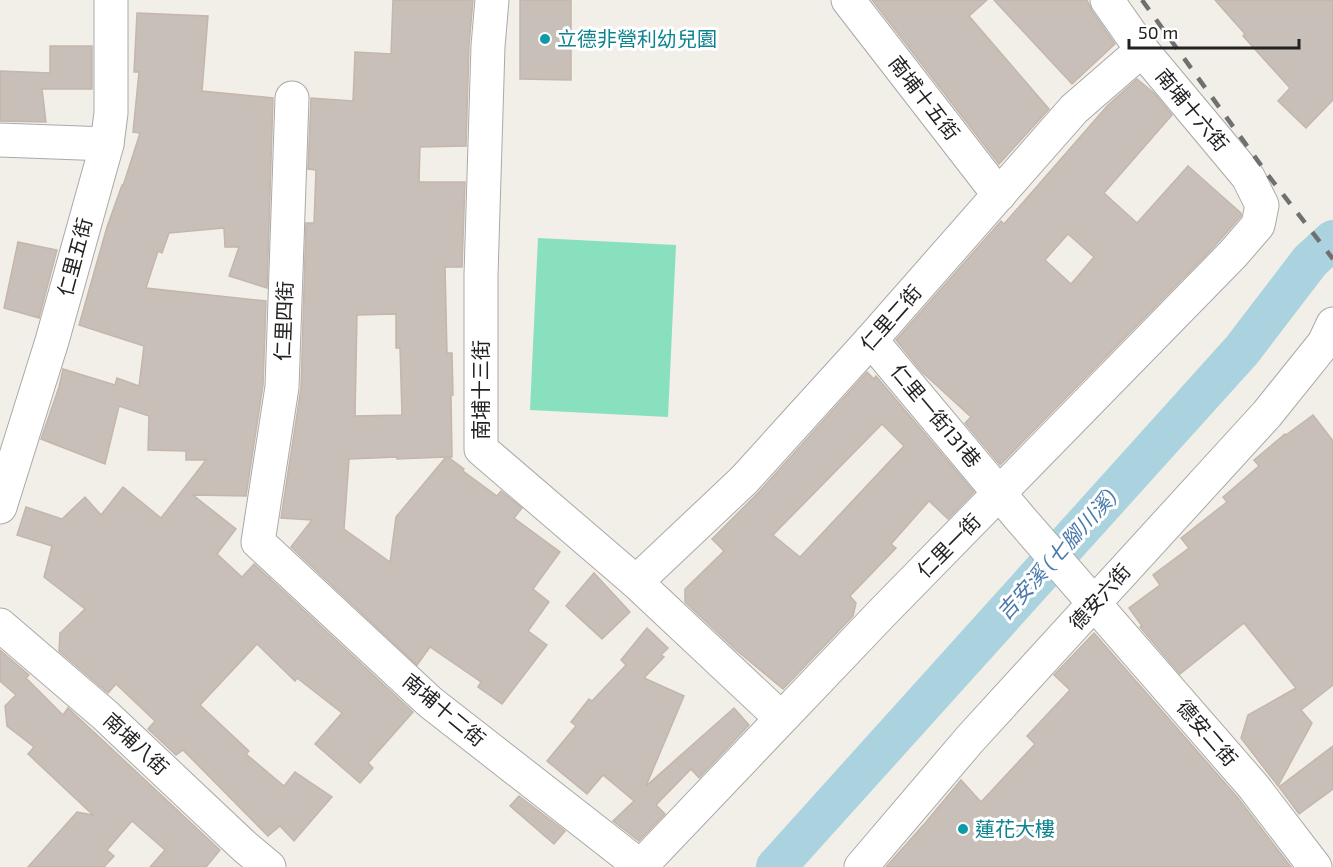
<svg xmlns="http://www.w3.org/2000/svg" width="1333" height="867" viewBox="0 0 1333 867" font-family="'Exo 2','Noto Sans TC',sans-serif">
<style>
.pitch{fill:#88e0be}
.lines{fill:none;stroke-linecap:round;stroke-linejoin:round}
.river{stroke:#aad3df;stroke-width:40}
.building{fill:#c7bfb8;stroke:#c4b6ab;stroke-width:1.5;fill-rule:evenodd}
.minor-casing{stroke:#a9a9a9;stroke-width:35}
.minor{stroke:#fff;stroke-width:33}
.rail{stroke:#707070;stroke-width:4.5;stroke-dasharray:12 12;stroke-linecap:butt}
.culture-dot{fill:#0f9aa8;stroke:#fff;stroke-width:2}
.labels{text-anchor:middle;stroke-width:6;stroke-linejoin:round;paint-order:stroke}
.culture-label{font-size:20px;fill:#0d838f;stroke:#fff;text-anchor:start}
.street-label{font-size:20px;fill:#222;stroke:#fff}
.water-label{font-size:21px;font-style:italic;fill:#4a7aab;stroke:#fff}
</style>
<rect width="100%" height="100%" fill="#f2efe9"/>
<path class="pitch" d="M538,238l138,7 -8,172 -138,-7z"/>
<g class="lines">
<path class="river" d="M776,867l466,-517 68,-89 23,-21"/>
</g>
<g class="building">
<path d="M393,0h80l-4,45 -3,101 -46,1 -1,35h46l-3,85h-17l2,86h5l1,42h-2l1,62h-4l16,12 -1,2 34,25 4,-5 21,17 -8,10 46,34 -27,37 16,13 -21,29 19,14 -45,59 -24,-17 3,-5 -51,-35 -13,18 -126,-118 21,-27 -31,-2 20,-130 5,-165h8l2,-53 -8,-1 3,-71 42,3 2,-49 36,2zM396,314v34h4l2,67 -47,1 2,-101zM397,457v2l49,-2 -50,60 -6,45 -46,-33 5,-70z"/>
<path d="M520,0h51v80l-51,-1z"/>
<path d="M872,0h115l-18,16 80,93 -50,55z"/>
<path d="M994,0h93l5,11 23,33 -43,40z"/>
<path d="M1215,0h118v100l-27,28 -28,-27 12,-13 -47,-52 2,-2z"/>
<path d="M137,13l71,3 -6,75 71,7 -6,190 -38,-12 10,-29h-14l-1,-19 -55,5 -7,20 -4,-2 -12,37 120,13 -3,84 -17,111 -53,-1 43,34 -19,25 25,23 12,-13 159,148 -45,51 5,5 -13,15 -45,-39 27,-31 -45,-35 -2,3 -38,-37 -57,61 49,46 -3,3 38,32 11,-14 37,25 -38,44 -14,-15 -12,10 -85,-86 -7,5 -28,-26 7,-8 -39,-37 -8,9 -49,-42 1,-18 25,-24 -41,-32 8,-31 -35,-11 9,-28 36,12 23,-22 16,18 22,-28 38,31 45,-58h-20v-9l-38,-1 1,-34 -30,-10 -14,58 -64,-25 18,-52 4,-18 52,16 2,-7 22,8 5,-40 -65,-21 28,-98 15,-42 1,1 17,-53 -7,-1 6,-60h-5z"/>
<path d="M50,46h42v43h-50l4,33 -46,-1v-50l50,2z"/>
<path d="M1137,79l17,14 18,22 -68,78 33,30 51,-57 53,47v3l-29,33 -212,216 -35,-42 6,-6 -49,-45 -26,-32 105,-119 3,3 104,-119zM1068,234l26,23 -23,27 -26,-24z"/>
<path d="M18,242l39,8 -18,68 -35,-10z"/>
<path d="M867,372l7,7 2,-3 98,116 -26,27 -19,-18 -38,43 5,4 -46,48 6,7 -3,13 -70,73 -48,-40 -50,-47v-13l39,-38 -12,-12 46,-46zM882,424l22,22 -104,111 -27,-22z"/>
<path d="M1313,415l20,26v244l-32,25 11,13 -34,63 -37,-48 7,-23 48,-27 -52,-65 -64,51 -40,-47 2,-1 -13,-18 31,-23 -7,-10 36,-27 -8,-10 46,-36 -4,-5 36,-31 -5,-6 31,-26 1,1z"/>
<path d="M594,573l36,39 -28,27 -36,-33z"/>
<path d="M647,628l21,20 -7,7 3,2 -20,21 40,18 -38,90 88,-78 15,17 -50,53 -8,-9 -35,36 9,9 -26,27 -26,-20 21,-20 -31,-26 -16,19 -40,-33 29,-35 -5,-4 18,-23 3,2 34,-36 -5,-5z"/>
<path d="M1094,633l144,165 53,69h-405l40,-45 35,-42 20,22 54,-58 -8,-8 43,-46 -16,-15z"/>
<path d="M0,650l29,25 -3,3 37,37 5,-7 152,142 -14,17h-56l15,-17 -33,-29 -25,29 7,6 -10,11h-76l49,-55 16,3 -65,-61 6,-7 -27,-21 -2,-20 11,-11 -16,-14z"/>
<path d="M1333,746v43l-34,25 -20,-27z"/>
<path d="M519,796l46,35 -11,13 -44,-38z"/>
</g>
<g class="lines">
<g class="minor-casing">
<g id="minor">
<path d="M492,0l-4,46 -7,229v174l155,133 145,136"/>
<path d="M848,0l151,195"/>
<path d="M292,98l-10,289 -24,155 172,160 210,164"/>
<path d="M0,140l107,4"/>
<path d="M871,340l148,177 234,269 62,81"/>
<path d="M0,507l52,-166 55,-197 4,-31v-113"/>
<path d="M636,582l108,-102 127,-140 203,-231 68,-59"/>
<path d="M0,625l105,90 140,132 24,20"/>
<path d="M640,867l242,-254 351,-359 25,-29 4,-20 -14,-28 -106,-127 -35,-50"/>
<path d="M861,867l109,-128 297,-325 57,-71 9,-19"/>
</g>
</g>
<use href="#minor" class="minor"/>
<path class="rail" d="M1142,0l126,175 65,84"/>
</g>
<g class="culture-dot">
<circle cx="545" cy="39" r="6"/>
<circle cx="963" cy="829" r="6"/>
</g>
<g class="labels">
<g class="culture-label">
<text x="557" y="46">立德非營利幼兒園</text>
<text x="975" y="836">蓮花大樓</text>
</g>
<g class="street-label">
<text transform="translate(924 98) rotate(52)" y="7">南埔十五街</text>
<text transform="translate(1192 110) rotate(50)" y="7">南埔十六街</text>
<text transform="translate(75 257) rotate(-75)" y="7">仁里五街</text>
<text transform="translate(891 318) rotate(-48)" y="7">仁里二街</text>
<text transform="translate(284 321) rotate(-88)" y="7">仁里四街</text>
<text transform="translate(481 390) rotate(-90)" y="7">南埔十三街</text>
<text transform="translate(936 416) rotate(50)" y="7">仁里一街131巷</text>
<text transform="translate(949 546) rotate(-45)" y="7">仁里一街</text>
<text transform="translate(1100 597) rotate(-48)" y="7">德安六街</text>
<text transform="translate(444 710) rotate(40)" y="7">南埔十二街</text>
<text transform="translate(1207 733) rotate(49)" y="7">德安二街</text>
<text transform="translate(136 744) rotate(43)" y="7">南埔八街</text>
</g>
<g class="water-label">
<text transform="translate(1057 555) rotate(-48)" y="7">吉安溪 (七腳川溪)</text>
</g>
</g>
<path d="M1129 39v9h170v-9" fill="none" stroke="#222222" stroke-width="3"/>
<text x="1138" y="39" font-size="18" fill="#222222" stroke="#ffffff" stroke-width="4.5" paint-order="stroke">50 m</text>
</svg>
